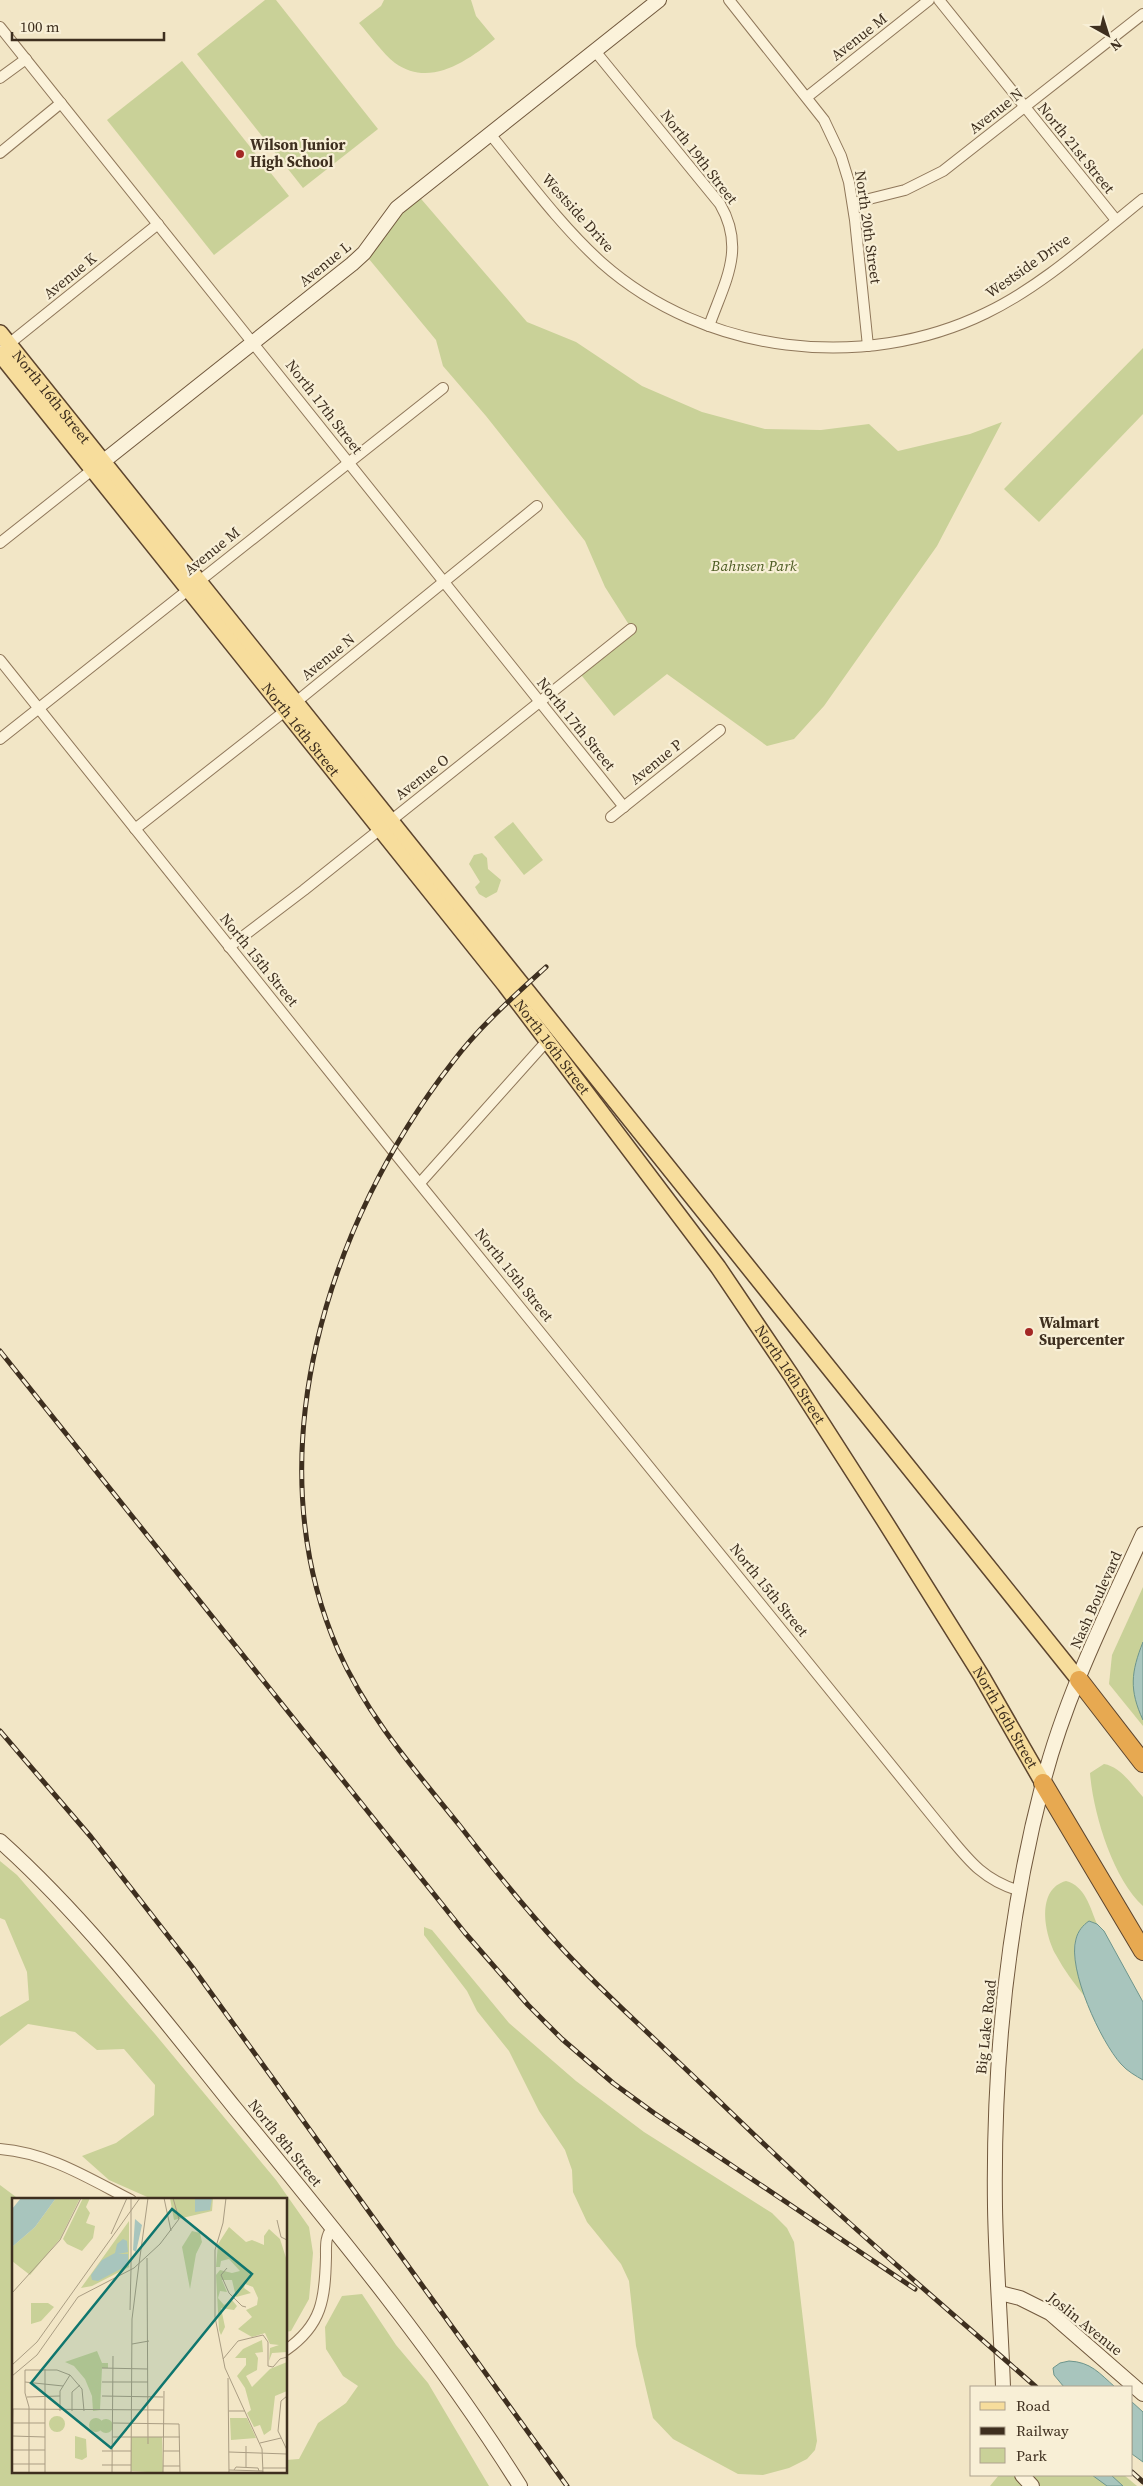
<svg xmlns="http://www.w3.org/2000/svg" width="1143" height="2486" viewBox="0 0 1143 2486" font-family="'Source Serif 4',serif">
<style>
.green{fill:#c9d198}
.water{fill:#a8c5bd;stroke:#6d958c}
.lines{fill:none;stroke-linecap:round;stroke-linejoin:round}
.street-casing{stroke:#8f775a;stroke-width:12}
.secondary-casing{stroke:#71583d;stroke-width:16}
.primary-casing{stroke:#5d452e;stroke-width:18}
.highway-casing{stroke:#5d452e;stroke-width:20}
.street{stroke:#fbf2da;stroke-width:10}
.secondary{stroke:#fbf2da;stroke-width:14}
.primary{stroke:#f7dd9c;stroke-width:15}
.highway{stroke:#e7a951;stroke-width:18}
.rail-casing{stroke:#3e2f1f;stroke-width:5}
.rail{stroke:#f8efd6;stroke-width:3;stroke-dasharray:9;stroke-linecap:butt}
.poi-dot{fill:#a32724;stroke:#f8efd6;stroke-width:2}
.labels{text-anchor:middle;stroke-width:4.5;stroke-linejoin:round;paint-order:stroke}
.street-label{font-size:15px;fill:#3e2f1f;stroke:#f8efd6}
.poi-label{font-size:15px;font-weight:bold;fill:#3e2f1f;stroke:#f8efd6;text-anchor:start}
.park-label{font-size:15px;font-style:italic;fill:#4d5c23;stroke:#f8efd6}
.inset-road{fill:none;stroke:#aa9d83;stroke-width:1}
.view{fill:#0f766e;fill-opacity:0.15;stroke:#0f766e;stroke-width:2.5}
.inset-edge{fill:none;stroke:#3e2f1f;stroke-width:2.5}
</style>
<rect width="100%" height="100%" fill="#f2e6c6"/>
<g class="green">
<path d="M265,0h11l102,129 -75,59 -106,-134z"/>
<path d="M384,0h87l5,16 19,23c-28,22 -65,49 -100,24 -13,-10 -25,-28 -36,-40l22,-17z"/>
<path d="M182,61l107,135 -75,59 -107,-135z"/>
<path d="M416,193l111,129 49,20 66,44 60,26 63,17 56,1 48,-6 29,27 72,-17 32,-12 -65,124 -113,160 -30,33 -27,7 -100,-72 -53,42 -36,-45 53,-43 -26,-41 -20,-46 -99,-125 -43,-50 -7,-26 -72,-87z"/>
<path d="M1143,348v66l-104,108 -35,-33z"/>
<path d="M513,822l30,38 -19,15 -30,-38z"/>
<path d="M482,853l5,5 1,11 13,11 -4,12 -11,6 -7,-4 -4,-7 5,-5 -11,-18 5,-9z"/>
<path d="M1143,1587v139l-34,-42 3,-29z"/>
<path d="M1104,1764c17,3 28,21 39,33v109c-30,-27 -50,-93 -53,-133z"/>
<path d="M0,1861l17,14 138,159 121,146 33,47 4,26 -4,46 -18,32 -5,1v-132h-132l-45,-20 -27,-24 34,-13 38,-28 1,-30 -31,-36 -27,1 -22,-18 -47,-8 -28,22v-29l29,-17 -2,-28 -22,-52 -5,-2z"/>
<path d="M1066,1881c19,5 24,26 31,43l-8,-3c-26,18 -11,51 -4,76 -11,-14 -21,-27 -29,-42 -12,-22 -20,-66 10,-74z"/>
<path d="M424,1927l8,3 77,93 67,58 68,51 128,81 15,15 7,14 23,199 -2,9 -8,9 -18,9 -26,7 -25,-1 -65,-35 -20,-21 -17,-72 -7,-65 -8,-17 -34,-42 -14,-30 -1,-22 -7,-20 -26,-39 -30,-60 -32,-40 -10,-20 -43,-56z"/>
<path d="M0,2185l20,15h-6v272h272v-12l13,-1 19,-36 28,-20 12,-17 -15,-10 -17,-27 -1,-22 17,-31 20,-2 34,51 32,38 61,103h-489z"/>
<path d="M999,2475h125l13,11h-147z"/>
</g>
<g class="water">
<path d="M1143,1642v78c-14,-30 -12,-48 0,-78z"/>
<path d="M1089,1921l8,3 7,7 39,71v78c-7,-4 -16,-9 -22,-16 -20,-22 -54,-95 -45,-125 2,-8 7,-14 13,-18z"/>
<path d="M1069,2361c22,1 30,12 46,26h-51l-10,-12 -1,-7 7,-5z"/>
<path d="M1132,2402l11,10v50l-11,-8z"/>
<path d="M1092,2475h19l12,11h-16z"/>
</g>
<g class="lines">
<g class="street-casing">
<g id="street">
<path d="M729,0l95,120 17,36 8,26 6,38 13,126"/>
<path d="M939,0l177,220"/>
<path d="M0,27l624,780"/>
<path d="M595,51l125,153c26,45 5,77 -11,122"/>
<path d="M0,78l26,-19"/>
<path d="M807,97l122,-97"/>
<path d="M490,134c36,44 70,91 112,129 103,91 261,110 384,50 58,-28 107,-74 157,-114"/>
<path d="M0,153l61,-50"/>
<path d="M853,203l52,-13 38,-19 200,-157"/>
<path d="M5,347l153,-123"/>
<path d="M0,543l92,-73"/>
<path d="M0,660l393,491 545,672c27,32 41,56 82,68"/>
<path d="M0,739l443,-351"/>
<path d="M611,817l109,-87"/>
<path d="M135,829l150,-118 252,-205"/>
<path d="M229,947l75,-57 327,-261"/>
<path d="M420,1183l126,-141"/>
<path d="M0,2149c49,4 88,29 131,51"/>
<path d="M286,2350c36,-25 39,-51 40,-93 0,-11 -1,-20 6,-29"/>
</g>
</g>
<g class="secondary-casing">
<g id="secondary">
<path d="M95,468l257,-204 12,-11 33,-45 262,-208"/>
<path d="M0,1841c88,79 160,174 234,266 100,122 202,245 286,379"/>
<path d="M1000,2293l20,5 30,15 93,81"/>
<path d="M1003,2387c-2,-60 -7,-120 -8,-180 -2,-142 12,-286 48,-424 22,-86 63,-168 100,-249"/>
<path d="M1022,2475l10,11"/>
</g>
</g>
<g class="primary-casing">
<g id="primary">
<path id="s1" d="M0,333l1079,1347"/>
<path id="s2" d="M0,354l505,631 213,282 73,108 93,145 97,155 62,108"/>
</g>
</g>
<g class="highway-casing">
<g id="highway">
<path d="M1079,1680l64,83"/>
<path d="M1043,1783l100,168"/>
</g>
</g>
<use href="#street" class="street"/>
<use href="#secondary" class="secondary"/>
<use href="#primary" class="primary"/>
<use href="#highway" class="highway"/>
<g class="rail-casing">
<g id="rail">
<path d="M546,967c-33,30 -67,60 -94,96 -124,159 -199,393 -114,587 29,66 77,120 122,176 31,40 63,80 97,117 36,40 77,76 115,113 54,51 107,104 163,154 66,60 134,118 201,177"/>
<path d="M0,1351l465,582 63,72 34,34 51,44 41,30 261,176"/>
<path d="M0,1731l91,106 102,131 374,518"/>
<path d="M1132,2472l11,10"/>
</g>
</g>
<use href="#rail" class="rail"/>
</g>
<g class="poi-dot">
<circle cx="240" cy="154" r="5"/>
<circle cx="1029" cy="1332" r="5"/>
</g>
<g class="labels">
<g class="street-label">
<text transform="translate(859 37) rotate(-38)" y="5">Avenue M</text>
<text transform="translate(996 111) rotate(-38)" y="5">Avenue N</text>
<text transform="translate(1076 148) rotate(51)" y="5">North 21st Street</text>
<text transform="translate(699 157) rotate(52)" y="5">North 19th Street</text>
<text transform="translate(578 213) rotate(48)" y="5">Westside Drive</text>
<text transform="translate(868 227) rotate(82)" y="5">North 20th Street</text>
<text transform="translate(325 264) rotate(-39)" y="5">Avenue L</text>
<text transform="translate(1028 266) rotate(-35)" y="5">Westside Drive</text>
<text transform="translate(70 276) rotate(-39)" y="5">Avenue K</text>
<text dy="5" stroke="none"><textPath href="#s1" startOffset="82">North 16th Street</textPath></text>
<text transform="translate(324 407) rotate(52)" y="5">North 17th Street</text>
<text transform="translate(212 551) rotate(-39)" y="5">Avenue M</text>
<text transform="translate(328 657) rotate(-39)" y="5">Avenue N</text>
<text transform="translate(576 724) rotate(51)" y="5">North 17th Street</text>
<text dy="5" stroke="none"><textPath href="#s2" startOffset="481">North 16th Street</textPath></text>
<text transform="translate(656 762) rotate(-39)" y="5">Avenue P</text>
<text transform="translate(422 777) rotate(-38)" y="5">Avenue O</text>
<text transform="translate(259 960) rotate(51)" y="5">North 15th Street</text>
<text dy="5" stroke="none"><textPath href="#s2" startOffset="886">North 16th Street</textPath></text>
<text transform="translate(514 1275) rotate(51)" y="5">North 15th Street</text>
<text dy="5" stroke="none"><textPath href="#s2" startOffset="1291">North 16th Street</textPath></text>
<text transform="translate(769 1590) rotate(51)" y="5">North 15th Street</text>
<text transform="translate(1096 1600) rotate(-66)" y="5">Nash Boulevard</text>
<text dy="5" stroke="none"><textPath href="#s2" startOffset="1696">North 16th Street</textPath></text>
<text transform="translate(986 2027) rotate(-84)" y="5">Big Lake Road</text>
<text transform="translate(285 2143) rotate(51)" y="5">North 8th Street</text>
<text transform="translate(1085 2324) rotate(39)" y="5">Joslin Avenue</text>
</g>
<g class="poi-label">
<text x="250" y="150">Wilson Junior<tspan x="250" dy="17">High School</tspan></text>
<text x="1039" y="1328">Walmart<tspan x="1039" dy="17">Supercenter</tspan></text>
</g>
<g class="park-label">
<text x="754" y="571">Bahnsen Park</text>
</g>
</g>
<g transform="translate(12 2198)">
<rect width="275" height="275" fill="#f2e6c6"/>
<path d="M44,0h24l-20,41 -30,36 -18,-14v-14l23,-20zM71,0h7l-4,9 4,6 -4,10 9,3 -2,12 -11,13 -15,-7 -4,-5zM158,0h43l-1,13 -38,9zM117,23v46l-37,19 -11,2zM217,29l17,15 6,-2 12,5v-9l5,-7 11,10 7,22v91l-15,1 -3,8 1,-13 9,-3 -9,-1 -5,-11 -13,4 -14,-8 14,-12 -6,-7 11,-5 1,-7 -5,-11 -8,-3 -1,4 7,5 -15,4 -4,-17h-10l5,12 -7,-1 -2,7 6,7 8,-5 5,6 -3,4 -13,-2 4,19 -4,8 -2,-5 -3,-55 4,-5 12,3 8,-2 -11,-12 -8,2 -1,6h-4l2,-23zM180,33l8,2 2,9 -6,12 -6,35 -8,-42zM19,105h17l6,4 -13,14 -10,3zM250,142l1,12 -8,1 3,5 -1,12 -11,6 6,11 18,-18 17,-7v29l-12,5 -4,34 -7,5 -4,-10 -6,2 -7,-14 4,-3 -6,-22 -8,-12 9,-11v-7h-11l8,-9zM85,153l5,12h6v5h-6l-2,42 -7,1 -1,-15 -7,-17 -11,-13 -9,-4zM37 226a8 8 0 1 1 16 0a8 8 0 1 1-16 0ZM218,220h17l9,20 -25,2zM77 227a7 7 0 1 1 14 0a7 7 0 1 1-14 0ZM87 228a7 7 0 1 1 14 0a7 7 0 1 1-14 0ZM63,238l11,3 1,18 -5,3 -7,-2zM119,239h31l1,36 -32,-2z" fill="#c9d198"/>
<path d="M9,0h35l-21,29 -23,20v-38zM183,0h17l-2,12 -15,2zM123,21l7,6 -6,27 -3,-2zM111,41l4,2 1,11 -10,2h10v11l-30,16 -6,-1 -1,-5 11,-15 13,-7 2,-9z" fill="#a8c5bd"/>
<path class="inset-road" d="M152,0l7,33M214,0l-3,25 -8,27v67l10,51 37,81 1,24M265,22l4,17 6,3M99,36l16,-36M135,60l1,186M127,66l9,-66M215,70l-6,7 8,18 13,13 4,1M119,71v-71M0,95l48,-53 21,-42M118,112l1,-41M120,146l17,-3M211,161l15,-18 25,-6 5,7v24l5,1 7,-8 7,-2M0,167l25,-23 103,-144M90,170l46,1M0,178l25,-21 41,-58 56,-29 26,-24 19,-25 -6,-21M0,180v17M216,180l1,95M13,184l38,4M90,184h46M90,198l61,1M15,199l33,-1M48,213v-20l10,-16M60,213v-19l8,-7M217,213h16M0,225h33M101,225l66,1 1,49M0,238l33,1M100,239h68M248,245l21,-5M0,252h33M90,253h29M151,253h17M217,254l58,2M0,266h33M90,267h29M151,268h17M234,269v-21M251,270h24M217,272l34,1M222,272l2,-3 22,1 1,3M0,275l1,-64 151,1M17,275v-66l-4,-14v-23h32l13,5 12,14 2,22M33,275v-104M100,275l1,-117M119,275l1,-154 7,-55M151,275l1,-82M275,275v-23l-9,-19 3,-30 6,-5"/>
<path class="view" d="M160,11l80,65 -141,174 -80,-65z"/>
<rect width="275" height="275" class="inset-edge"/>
</g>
<rect x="970" y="2386" width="162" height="90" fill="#f8efd6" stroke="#aea28d"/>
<rect x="980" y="2402" width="25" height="8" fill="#f7dd9c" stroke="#aea28d"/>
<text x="1016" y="2411" font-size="15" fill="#3e2f1f">Road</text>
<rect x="980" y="2427" width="25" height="8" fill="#3e2f1f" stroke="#aea28d"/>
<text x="1016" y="2436" font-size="15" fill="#3e2f1f">Railway</text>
<rect x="980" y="2448" width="25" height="15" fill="#c9d198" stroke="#aea28d"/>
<text x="1016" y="2461" font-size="15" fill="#3e2f1f">Park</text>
<g transform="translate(1108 35) rotate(141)" stroke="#f8efd6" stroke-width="4" paint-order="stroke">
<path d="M0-4L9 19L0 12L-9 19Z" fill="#3e2f1f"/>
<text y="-8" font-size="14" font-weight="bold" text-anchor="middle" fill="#3e2f1f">N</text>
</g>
<path d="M12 32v8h152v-8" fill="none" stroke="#3e2f1f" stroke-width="2.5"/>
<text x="20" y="32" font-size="15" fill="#3e2f1f" stroke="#f8efd6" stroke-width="4" paint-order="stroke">100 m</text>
</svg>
